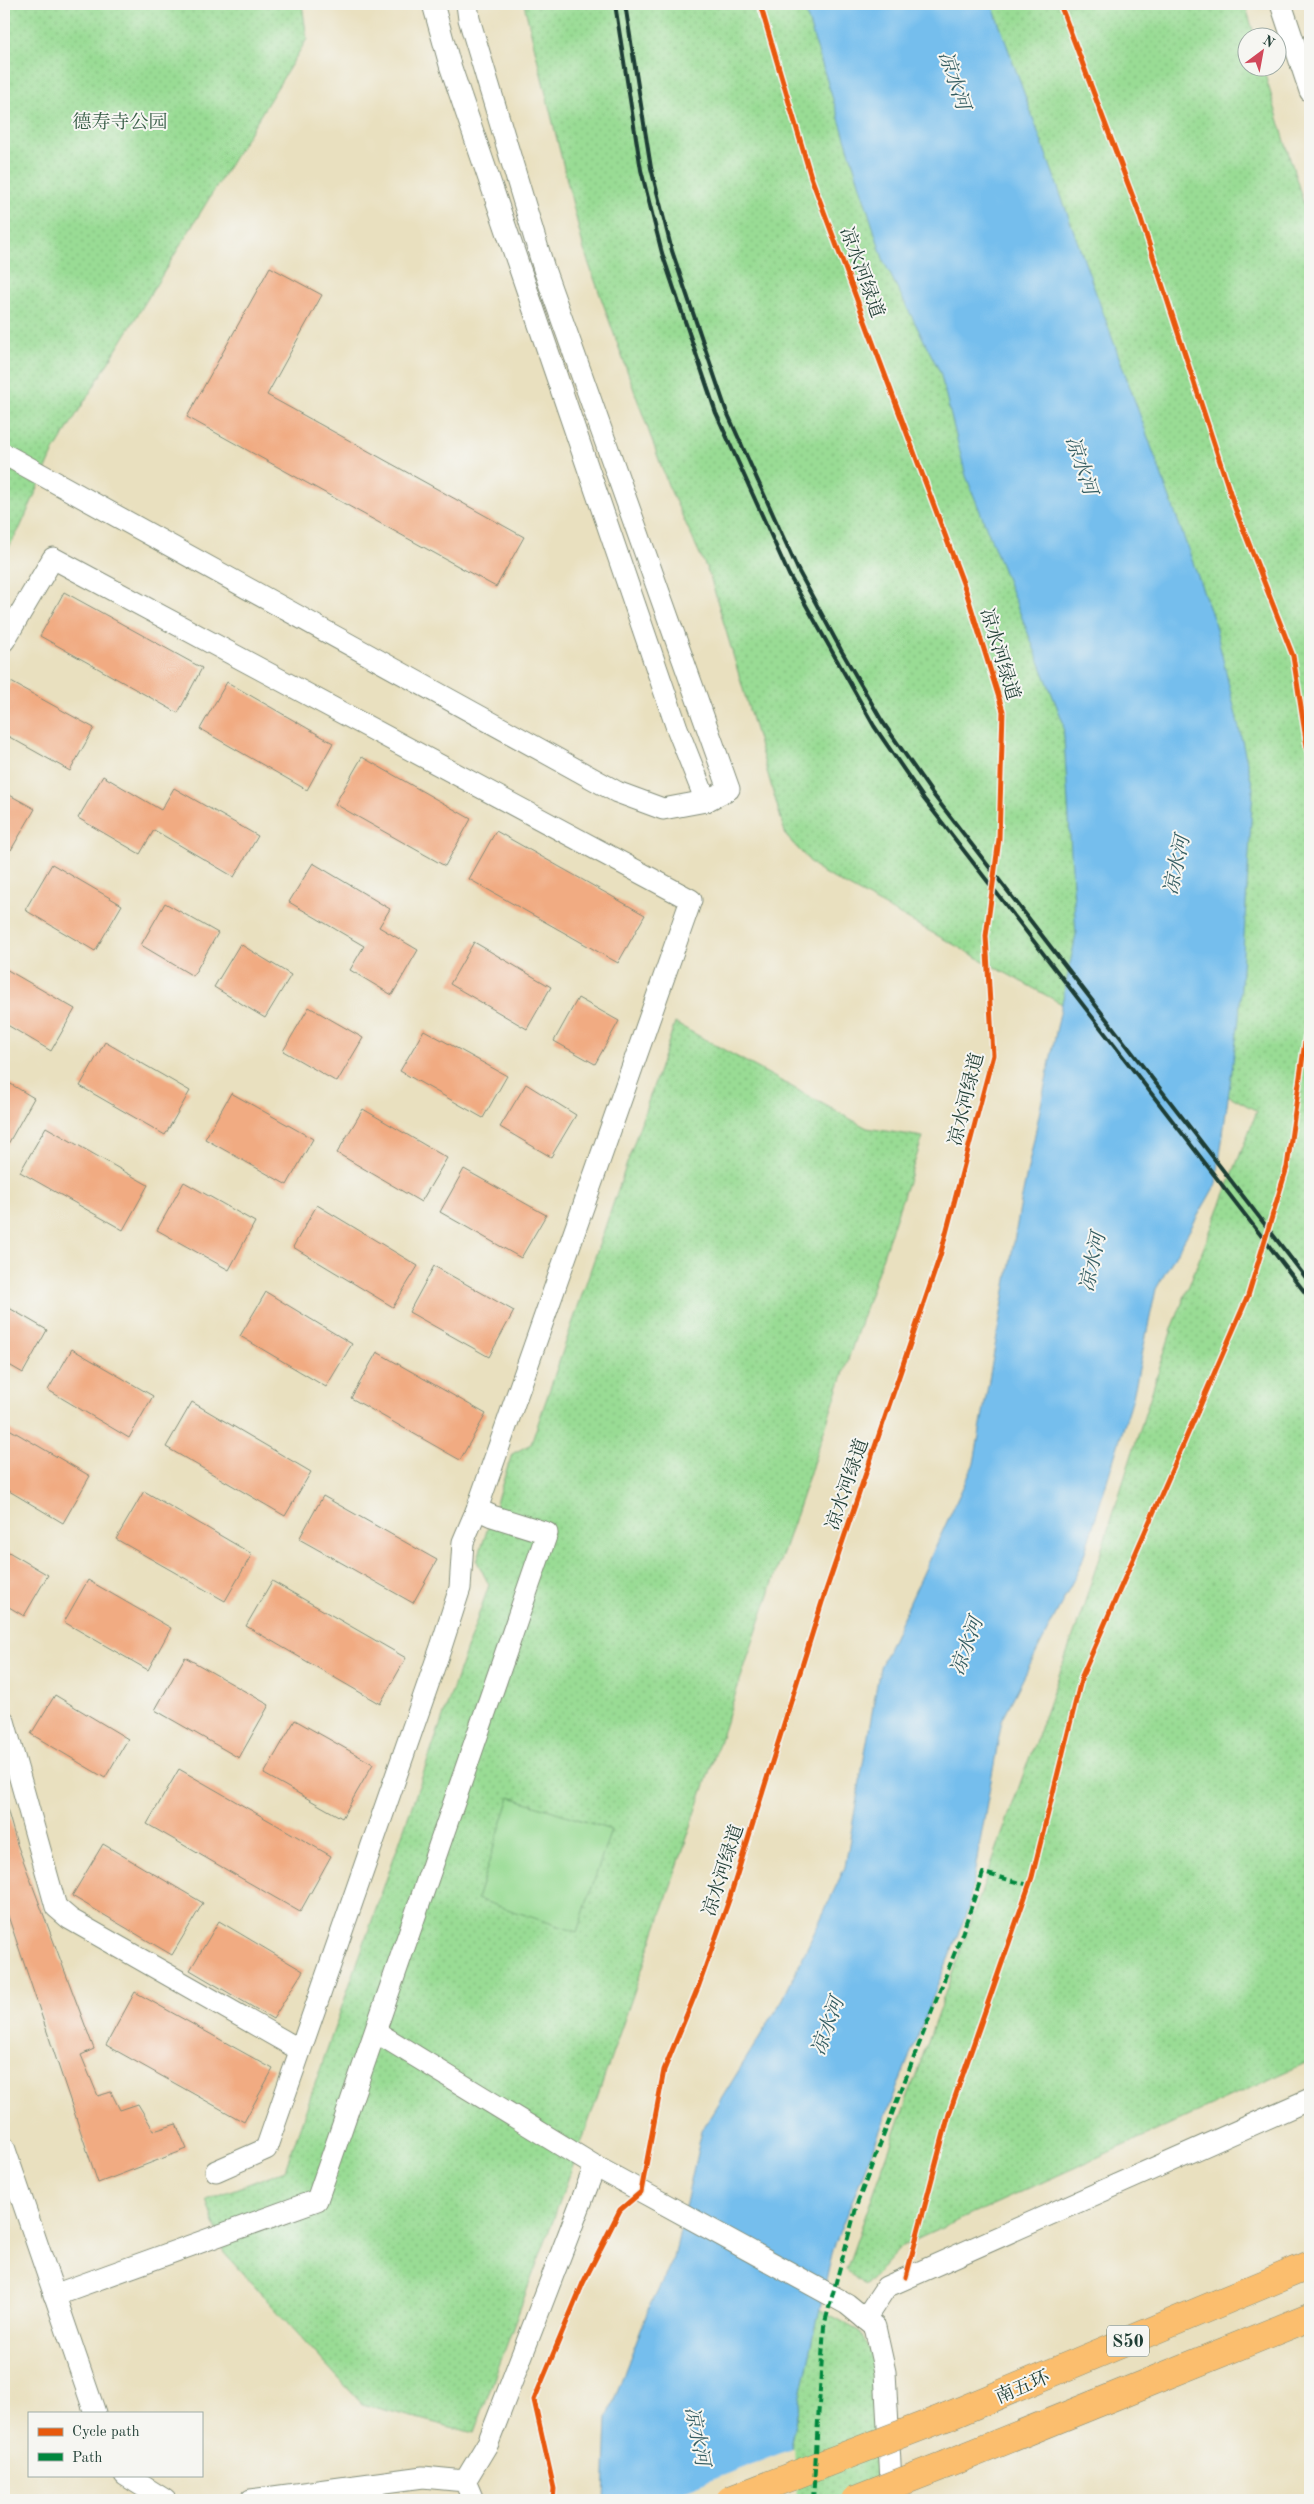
<svg xmlns="http://www.w3.org/2000/svg" width="1314" height="2504" viewBox="0 0 1314 2504" font-family="'Old Standard TT','Noto Serif SC',serif">
<style>
.park{fill:url(#park-dots);stroke:#5c8c64}
.garden{fill:#99dc94;stroke:#5c8c64}
.water{fill:#75beed;stroke:#4a7e90}
.pier{fill:#e9e0bf}
.building{fill:#f1ab82}
.lines{fill:none;stroke-linecap:round;stroke-linejoin:round}
.minor-casing{stroke:#848e7a;stroke-width:23}
.highway-casing{stroke:#848e7a;stroke-width:29}
.minor{stroke:#fff;stroke-width:21}
.highway{stroke:#fbbe6e;stroke-width:28}
.rail{stroke:#1f3d34;stroke-width:4}
.highway-bridge-casing{stroke:#848e7a;stroke-width:29;stroke-linecap:butt}
.highway-bridge{stroke:#fbbe6e;stroke-width:28}
.quiet{stroke:#00873e;stroke-width:4;stroke-dasharray:8 4;stroke-linecap:butt}
.cycleway-casing{stroke:#f6f6f2;stroke-width:8}
.cycleway{stroke:#e8590c;stroke-width:5}
.labels{text-anchor:middle;stroke-width:4;stroke-linejoin:round;paint-order:stroke}
.shield{fill:#f6f6f2;stroke:#60746d;stroke-width:1}
.shield-label{font-size:18px;font-weight:bold;fill:#1f3d34}
.park-label{font-size:19px;fill:#375d47;stroke:#f6f6f2}
.street-label{font-size:19px;fill:#1f3d34;stroke:#f6f6f2}
.water-label{font-size:20px;font-style:italic;fill:#345d62;stroke:#f6f6f2}
</style>
<defs>
<pattern id="park-dots" width="8" height="8" patternUnits="userSpaceOnUse" patternTransform="scale(1.25)"><rect width="8" height="8" fill="#99dc94"/><path d="M2 2h.1M6 6h.1" fill="none" stroke="#83be80" stroke-width="1.8" stroke-linecap="round"/></pattern>
</defs>
<rect width="100%" height="100%" fill="#f6f6f2"/>
<filter id="ink" filterUnits="userSpaceOnUse"><feTurbulence type="fractalNoise" baseFrequency=".02" numOctaves="2"/><feDisplacementMap in="SourceGraphic" scale="10" xChannelSelector="R" yChannelSelector="G"/><feConvolveMatrix kernelMatrix="1 2 1 2 8 2 1 2 1" color-interpolation-filters="sRGB"/></filter>
<filter id="wash" filterUnits="userSpaceOnUse"><feTurbulence type="fractalNoise" baseFrequency=".0096" numOctaves="4" result="noise"/><feDisplacementMap in="SourceGraphic" scale="20" xChannelSelector="R" yChannelSelector="G"/><feGaussianBlur stdDeviation="1.12" result="paint"/><feColorMatrix in="noise" values="0 0 0 0 0 0 0 0 0 0 0 0 0 0 0 0 0 1.4 0 .05"/><feComposite in="paint" operator="in"/></filter>
<g filter="url(#wash)">
<rect width="100%" height="100%" fill="#e9e0bf"/>
<g class="park">
<path d="M4,4h298l5,35 -253,412 -34,77 -16,27z"/>
<path d="M524,4h721l10,33 -9,1v30h17l42,140 5,9v1844l-408,185 -37,40 -19,-16 236,-659 90,-282 85,-218 -439,-241 -32,-34 -76,-260 -42,-91 -84,-235z"/>
<path d="M675,1023l192,105 56,9 -260,772 -86,246 -103,278 -112,-29 -138,-151 -18,-53 79,-30 204,-585 -12,-24 35,-107 19,-10z"/>
<path d="M819,2309l41,22 14,28 5,141h-85l-3,-59z"/>
</g>
<path class="garden" d="M510,1797l101,33 -34,102 -100,-33z"/>
<path class="water" d="M803,4h189l222,617 39,167 -14,231 -23,165 -60,105 -23,108 -52,168 -79,155 -34,189 -135,340 -42,192 3,59h-190l3,-82 40,-105 27,-55 28,-128 81,-131 62,-132 35,-200 94,-204 47,-261 55,-267 -13,-213 -97,-246 -26,-104 -56,-110z"/>
<path class="pier" d="M794,2448l3,52h-136z"/>
<g id="blocks">
<g class="building">
<path d="M270,267l52,28 -55,100 257,142 -28,50 -309,-170z"/>
<path d="M64,592l138,76 -24,45 -138,-77z"/>
<path d="M11,682l83,46 -24,43 -66,-37v-39z"/>
<path d="M227,682l106,61 -26,47 -107,-61z"/>
<path d="M362,757l109,62 -26,47 -110,-62z"/>
<path d="M103,776l58,34 13,-22 84,48 -24,41 -80,-47 -14,24 -62,-36z"/>
<path d="M4,792l31,17 -24,41 -7,-4z"/>
<path d="M496,831l149,84 -27,48 -149,-84z"/>
<path d="M313,863l77,46 -11,18 39,23 -26,45 -42,-25 14,-24 -75,-44z"/>
<path d="M52,864l70,41 -27,46 -70,-41z"/>
<path d="M165,903l53,30 -25,43 -52,-31z"/>
<path d="M474,942l77,45 -24,42 -77,-45z"/>
<path d="M240,944l51,31 -26,43 -51,-31z"/>
<path d="M4,968l71,41 -24,42 -47,-28z"/>
<path d="M578,998l41,23 -24,43 -41,-23z"/>
<path d="M309,1007l54,31 -26,44 -54,-31z"/>
<path d="M424,1030l83,46 -24,42 -83,-47z"/>
<path d="M105,1042l85,49 -25,44 -85,-49z"/>
<path d="M4,1080l30,18 -26,46 -4,-3z"/>
<path d="M526,1084l50,31 -25,42 -51,-30z"/>
<path d="M231,1093l82,46 -26,46 -82,-46z"/>
<path d="M363,1109l84,49 -26,44 -84,-49z"/>
<path d="M46,1127l102,58 -25,45 -103,-58z"/>
<path d="M464,1169l82,46 -25,43 -81,-46z"/>
<path d="M184,1182l71,40 -26,48 -72,-40z"/>
<path d="M317,1205l101,61 -25,41 -100,-60z"/>
<path d="M434,1266l80,45 -25,46 -80,-45z"/>
<path d="M266,1292l86,52 -26,43 -86,-51z"/>
<path d="M4,1305l43,25 -24,43 -19,-11z"/>
<path d="M72,1349l81,47 -24,42 -81,-48z"/>
<path d="M377,1352l109,62 -26,46 -109,-62z"/>
<path d="M192,1402l119,70 -26,44 -119,-69z"/>
<path d="M4,1426l86,50 -27,47 -59,-35z"/>
<path d="M144,1491l108,63 -27,47 -109,-62z"/>
<path d="M323,1496l114,64 -24,43 -114,-64z"/>
<path d="M7,1551l41,24 -24,41 -20,-12v-47z"/>
<path d="M88,1580l83,48 -23,42 -84,-48z"/>
<path d="M272,1581l134,77 -26,46 -134,-78z"/>
<path d="M185,1657l84,48 -30,53 -84,-48z"/>
<path d="M55,1695l73,44 -23,39 -74,-44z"/>
<path d="M295,1720l78,44 -31,54 -78,-44z"/>
<path d="M179,1769l152,87 -31,56 -153,-88z"/>
<path d="M4,1798l13,46 77,205 -13,6 17,41 13,-4 9,18 18,-6 16,27 22,-7 11,25 -89,34 -94,-279z"/>
<path d="M103,1844l100,59 -31,52 -100,-59z"/>
<path d="M219,1921l84,50 -30,48 -83,-49z"/>
<path d="M135,1992l138,77 -29,53 -138,-77z"/>
</g>
</g>
</g>
<g filter="url(#ink)">
<use href="#blocks" fill-opacity="0" stroke="#848e7a" stroke-width="1"/>
<g class="lines">
<g class="minor-casing">
<g id="minor">
<path d="M433,4l17,61 227,663 29,73"/>
<path d="M1281,4l29,87"/>
<path d="M4,454l613,338 46,17 43,-8 23,-12 -185,-520 -75,-250 -2,-15"/>
<path d="M4,641l49,-83 638,342 -214,609 15,7 55,17 -230,667 -263,95"/>
<path d="M4,1721l52,186 14,12 230,131"/>
<path d="M376,2032l219,134 252,138 28,23 10,45 7,128"/>
<path d="M4,2147l91,266"/>
<path d="M216,2171l50,-22 175,-502 19,-59 3,-46 14,-33"/>
<path d="M865,2319l21,-32 424,-188"/>
<path d="M125,2475l40,25"/>
<path d="M465,2481l23,-38 107,-277"/>
<path d="M251,2500l172,-23 42,4 8,19"/>
</g>
</g>
<g class="highway-casing">
<g id="highway">
<path d="M946,2417l364,-152"/>
<path d="M947,2464l363,-147"/>
</g>
</g>
<use href="#minor" class="minor"/>
<use href="#highway" class="highway"/>
<g class="rail">
<path d="M615,4l26,166 21,83 54,160 73,162 85,151 50,73 386,500"/>
<path d="M625,4l26,164 21,83 54,159 72,160 43,80 41,71 50,72 378,490"/>
</g>
<g class="highway-bridge-casing">
<g id="highway-bridge">
<path d="M730,2500l216,-83"/>
<path d="M855,2500l92,-36"/>
</g>
</g>
<use href="#highway-bridge" class="highway-bridge"/>
<path class="quiet" d="M813,2500l11,-174 34,-125 104,-267 21,-61 46,12"/>
<g class="cycleway-casing">
<g id="cycleway">
<path d="M1060,4l79,209 96,295 58,148 17,109"/>
<path d="M906,2277l43,-163 83,-237 50,-201 166,-380 39,-129 23,-160"/>
<path d="M553,2500l1,-11 -20,-89 49,-117 37,-73 21,-18 23,-122 35,-85 30,-85 93,-298 118,-346 53,-201 -7,-119 13,-97 4,-128 -37,-120 -155,-414 -51,-173"/>
</g>
</g>
<use href="#cycleway" class="cycleway"/>
</g>
</g>
<g class="labels">
<rect class="shield" x="1107" y="2325.5" width="42" height="31" rx="4"/>
<g class="shield-label">
<text x="1128" y="2347">S50</text>
</g>
<g class="park-label">
<text x="120" y="128">德寿寺公园</text>
</g>
<g class="street-label">
<text transform="translate(863 272) rotate(70)" y="7">凉水河绿道</text>
<text transform="translate(1001 654) rotate(73)" y="7">凉水河绿道</text>
<text transform="translate(965 1099) rotate(-76)" y="7">凉水河绿道</text>
<text transform="translate(846 1484) rotate(-71)" y="7">凉水河绿道</text>
<text transform="translate(722 1870) rotate(-72)" y="7">凉水河绿道</text>
<text transform="translate(1022 2386) rotate(-23)" y="7">南五环</text>
</g>
<g class="water-label">
<text transform="translate(955 80) rotate(72)" y="7">凉水河</text>
<text transform="translate(1082 465) rotate(72)" y="7">凉水河</text>
<text transform="translate(1176 865) rotate(-78)" y="7">凉水河</text>
<text transform="translate(1092 1262) rotate(-78)" y="7">凉水河</text>
<text transform="translate(966 1646) rotate(-70)" y="7">凉水河</text>
<text transform="translate(827 2026) rotate(-70)" y="7">凉水河</text>
<text transform="translate(698 2436) rotate(79)" y="7">凉水河</text>
</g>
</g>
<rect width="1314" height="2504" fill="none" stroke="#f6f6f2" stroke-width="20"/>
<rect x="28" y="2412" width="175" height="65" fill="#f6f6f2" stroke="#a0aca6"/>
<rect x="38" y="2428" width="25" height="8" fill="#e8590c" stroke="#a0aca6"/>
<text x="72" y="2436" font-size="15" fill="#1f3d34">Cycle path</text>
<rect x="38" y="2453" width="25" height="8" fill="#00873e" stroke="#a0aca6"/>
<text x="72" y="2462" font-size="15" fill="#1f3d34">Path</text>
<g transform="translate(1262 52) rotate(32)"><circle r="24" fill="#f6f6f2" stroke="#a0aca6"/>
<path d="M0-4L9 19L0 12L-9 19Z" fill="#d1495b"/>
<text y="-8" font-size="14" font-weight="bold" text-anchor="middle" fill="#1f3d34">N</text>
</g>
</svg>
